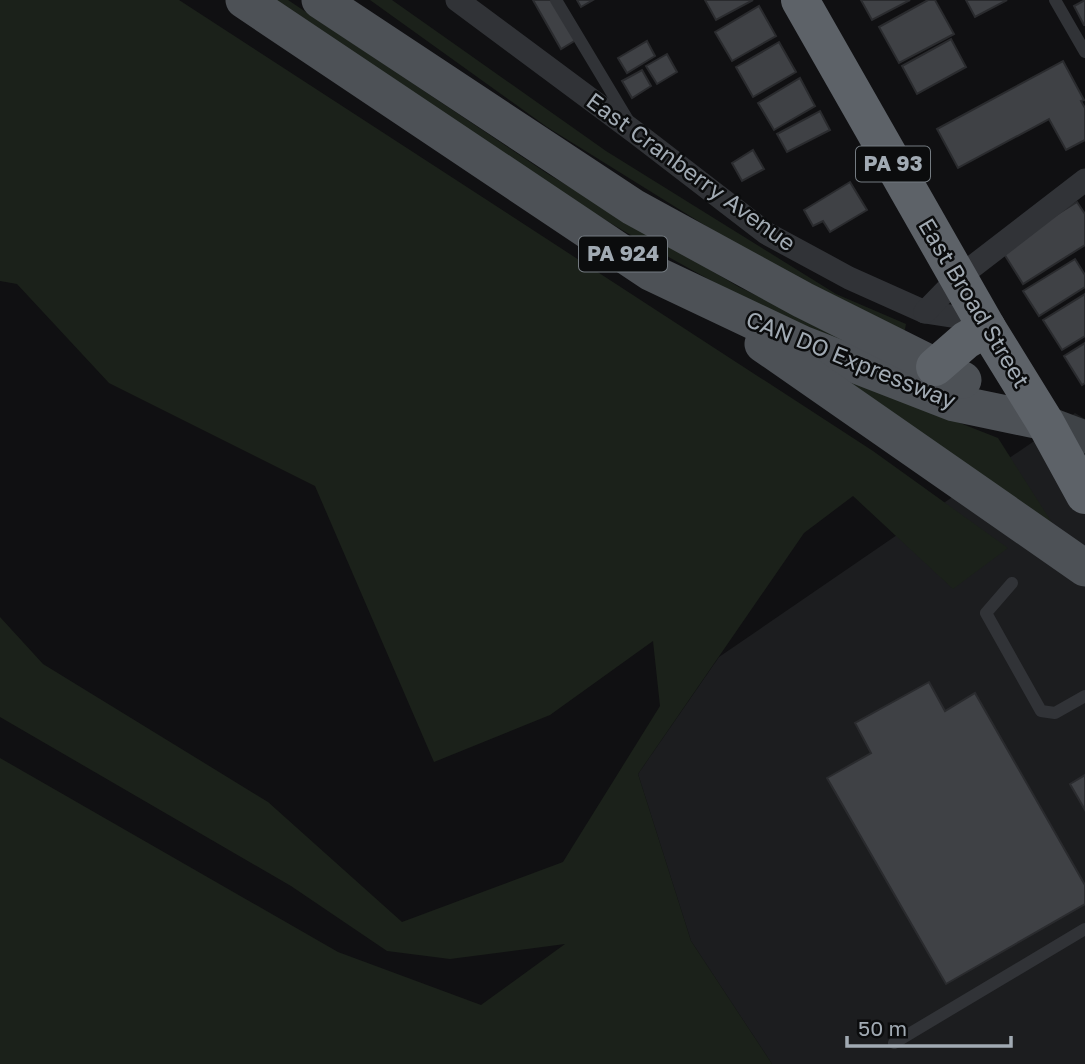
<svg xmlns="http://www.w3.org/2000/svg" width="1085" height="1064" viewBox="0 0 1085 1064" font-family="'Golos Text',sans-serif">
<style>
.built{fill:#1c1d1f}
.green{fill:#1b211a}
.building{fill:#3f4145;stroke:#2a2b2e;stroke-width:2}
.lines{fill:none;stroke-linecap:round;stroke-linejoin:round}
.lane{stroke:#313337;stroke-width:12}
.street{stroke:#313337;stroke-width:23}
.secondary{stroke:#3f4347;stroke-width:33}
.primary{stroke:#4d5156;stroke-width:37}
.highway{stroke:#5d6268;stroke-width:38}
.labels{text-anchor:middle;stroke-width:5;stroke-linejoin:round;paint-order:stroke}
.shield{fill:#0b0c0d;stroke:#747b81;stroke-width:2}
.shield-label{font-size:21px;font-weight:bold;fill:#a1aab3}
.street-label{font-size:23px;fill:#a1aab3;stroke:#0b0c0d}
</style>
<rect width="100%" height="100%" fill="#101012"/>
<path class="built" d="M1075,413l10,6v645h-313l-81,-123 -53,-167 81,-117z"/>
<g class="green">
<path d="M0,0h179l694,451 135,97 -55,41 -100,-93 -49,37 -166,241 53,167 81,123h-772v-306l338,194 143,53 84,-61 -115,15 -63,-8 -96,-65 -291,-169v-100l43,47 225,138 134,120 161,-60 97,-156 -7,-65 -103,74 -116,47 -119,-276 -206,-103 -92,-99 -17,-3z"/>
<path d="M269,0h19l260,174 191,113 97,47 39,25c-217,-90 -411,-229 -606,-359z"/>
<path d="M370,0h22l214,151 230,143 70,30 -2,10 -145,-75 -212,-132z"/>
<path d="M833,373l165,65 58,91z"/>
</g>
<g class="building">
<path d="M533,0h20l23,40 -15,9z"/>
<path d="M577,0h16l-12,7z"/>
<path d="M705,0h48l-37,20z"/>
<path d="M861,0h49l-38,20z"/>
<path d="M928,0h7l19,34 -55,29 -20,-36z"/>
<path d="M966,0h41l-32,17z"/>
<path d="M1085,0v25h-1l-10,-19z"/>
<path d="M759,6l17,30 -44,25 -17,-29z"/>
<path d="M951,39l15,28 -49,27 -15,-28z"/>
<path d="M647,41l8,15 -28,17 -9,-15z"/>
<path d="M779,42l17,30 -43,25 -17,-30z"/>
<path d="M667,54l10,18 -20,12 -11,-18z"/>
<path d="M1063,61l21,39 -3,1 4,7v32l-19,10 -17,-31 -91,49 -21,-39z"/>
<path d="M642,70l9,16 -19,12 -10,-17z"/>
<path d="M800,78l15,28 -41,24 -16,-27z"/>
<path d="M820,111l10,19 -43,22 -10,-18z"/>
<path d="M753,150l11,19 -22,12 -10,-18z"/>
<path d="M850,182l17,28 -37,22 -7,-11 -10,5 -9,-16z"/>
<path d="M1077,202l8,12v31l-62,39 -22,-35z"/>
<path d="M1075,259l10,16v12l-46,29 -16,-25z"/>
<path d="M1085,294v42l-23,14 -19,-30z"/>
<path d="M1085,343v40l-3,2 -18,-29z"/>
<path d="M929,682l16,29 30,-18 110,192v19l-139,80 -119,-206 44,-25 -16,-30z"/>
<path d="M1085,775v35l-15,-26z"/>
</g>
<g class="lines">
<g class="lane">
<path d="M556,0l72,120"/>
<path d="M1055,0l30,52"/>
<path d="M1012,583l-26,30 55,98 14,2 30,-17"/>
<path d="M894,1043l191,-114"/>
</g>
<g class="street">
<path d="M457,0l179,133 130,100 83,45 76,34 58,9"/>
<path d="M925,312l33,-34 127,-98"/>
</g>
<path class="secondary" d="M1045,422l40,15"/>
<g class="primary">
<path d="M244,0l406,272 152,72 152,59 91,19"/>
<path d="M320,0l313,207 170,93 160,80"/>
<path d="M763,344l322,224"/>
</g>
<g class="highway">
<path d="M800,0l187,328 58,94 40,73"/>
<path d="M935,367l31,-27 21,-12"/>
</g>
</g>
<g class="labels">
<g class="shield">
<rect x="856" y="146.5" width="74" height="35" rx="5"/>
<rect x="579" y="236.5" width="88" height="35" rx="5"/>
</g>
<g class="shield-label">
<text x="893" y="171">PA 93</text>
<text x="623" y="261">PA 924</text>
</g>
<g class="street-label">
<text transform="translate(691 172) rotate(36)" y="8">East Cranberry Avenue</text>
<text transform="translate(974 303) rotate(59)" y="8">East Broad Street</text>
<text transform="translate(851 360) rotate(22)" y="8">CAN DO Expressway</text>
</g>
</g>
<path d="M847 1036v10h164v-10" fill="none" stroke="#a1aab3" stroke-width="3.5"/>
<text x="858" y="1036" font-size="21" fill="#a1aab3" stroke="#0b0c0d" stroke-width="5" paint-order="stroke">50 m</text>
</svg>
